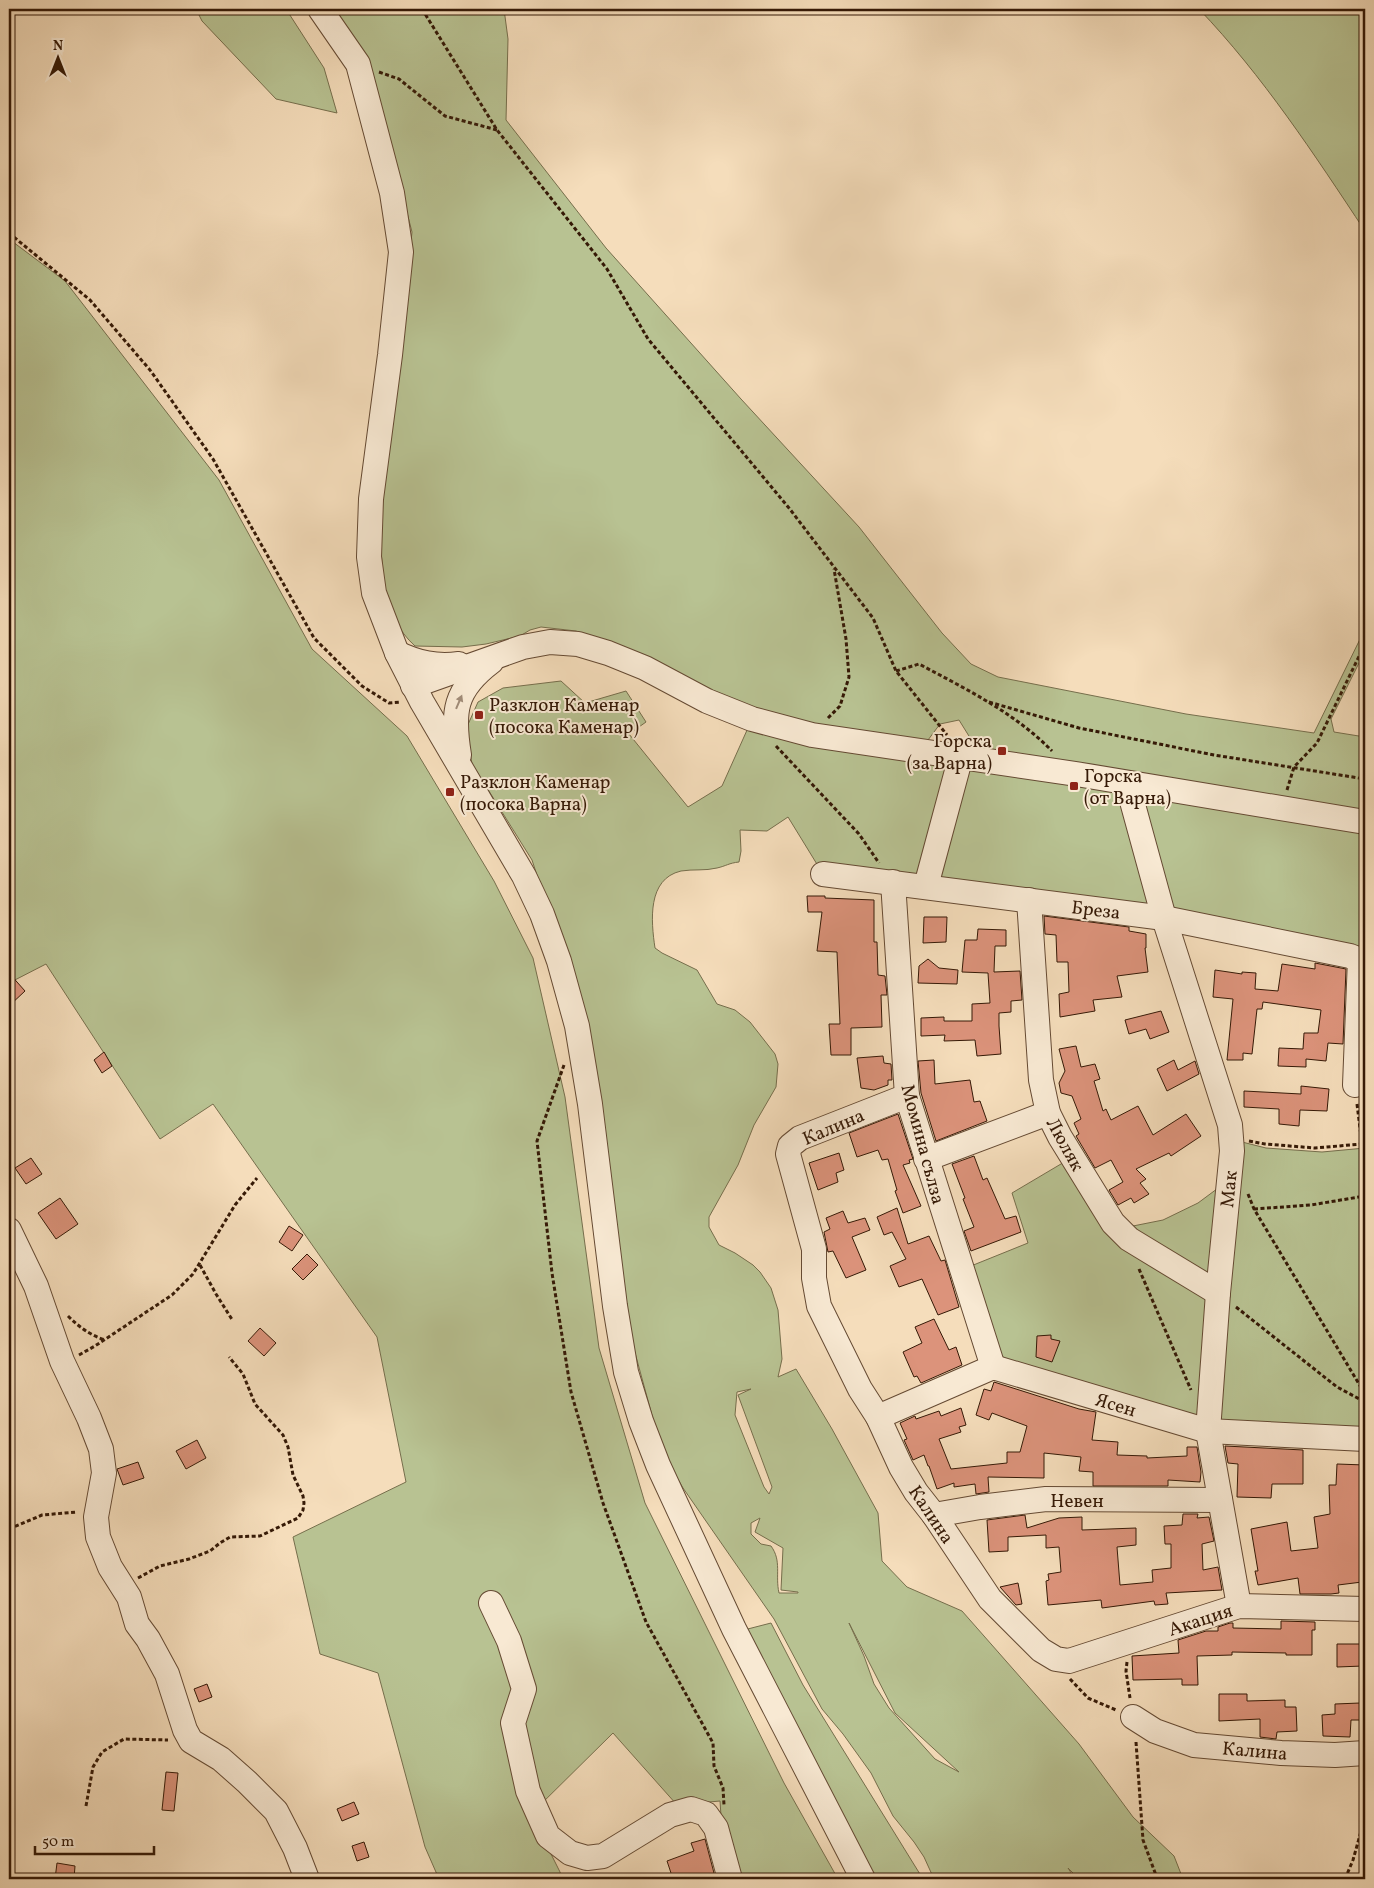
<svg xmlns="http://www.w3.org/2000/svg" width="1374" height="1888" viewBox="0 0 1374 1888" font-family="Vollkorn,serif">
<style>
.green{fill:#b8c292;stroke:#766e4c;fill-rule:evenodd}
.building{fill:#dc937b;stroke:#351906}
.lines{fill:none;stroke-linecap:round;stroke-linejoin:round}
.minor-casing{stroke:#654a33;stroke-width:26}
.path{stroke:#351906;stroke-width:3;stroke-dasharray:4 2.5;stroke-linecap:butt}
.minor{stroke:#f8e9d3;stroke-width:24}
.oneway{fill:#a08b77}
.poi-dot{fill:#8f2418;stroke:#f8e9d3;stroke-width:2}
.labels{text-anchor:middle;stroke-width:4;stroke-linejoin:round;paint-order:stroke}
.poi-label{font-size:19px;fill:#351906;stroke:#f8e9d3;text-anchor:start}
.street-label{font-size:19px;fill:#351906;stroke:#f8e9d3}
</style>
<rect width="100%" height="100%" fill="#f5ddbb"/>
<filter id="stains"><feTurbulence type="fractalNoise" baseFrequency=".004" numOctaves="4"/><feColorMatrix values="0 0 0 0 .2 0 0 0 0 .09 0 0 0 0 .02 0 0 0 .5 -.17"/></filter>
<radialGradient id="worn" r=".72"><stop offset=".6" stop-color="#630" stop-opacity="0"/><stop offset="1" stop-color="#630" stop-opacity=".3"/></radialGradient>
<g class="green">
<path d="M196,9h90l38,59 13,45 -61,-14 -74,-78z"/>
<path d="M326,9h178l4,30 -2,81 100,128 135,151 118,128 83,106 29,31 27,13 188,37 128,19 51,-104v22l-34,68 3,13 31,5v76l-388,-64 -18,-29 -19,4 -15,20 -184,-34 -106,-54 -59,-25 -35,-4 -11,3 -10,6 -34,8 -24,3 -47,-1c-34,-30 -33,-80 -35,-122l32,-292 -33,-127z"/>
<path d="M1199,9h166v222c-51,-77 -102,-155 -166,-222z"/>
<path d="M9,239l56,42 154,199 93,169 95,87 87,145 39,77 32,139 34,251 46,155 139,280 54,96h-111l-2,-3 -5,-75 -43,4 -64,-72 -82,81 29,58 2,7h-123l-14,-32 -47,-174 -58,-19 -27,-117 113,-55 -29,-145 -164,-233 -53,35 -114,-175 -37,19z"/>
<path d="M561,681l24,22 41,-12 20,31 -17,12 59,73 34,-21 30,-67 613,103v142l-542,-90 -35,-57 -21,14 -27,-1 1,21 -2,11c-10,1 -13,4 -22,6 -12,3 -24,1 -36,3 -34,8 -30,50 -26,77l7,5 35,17 20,34 18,6 15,12 25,32 3,10 -2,23 -22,38 -16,40 -29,52v10l10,18 16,8 18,12 7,7 11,16 7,22 4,49 -4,18 18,-8 36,60 46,84 4,48 25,26 55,24 117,133 54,73 41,39 9,23h-104l-11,-11 7,11h-141l-10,-22 -10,-15 -21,-26 -22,-43 -28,-39 -21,-25 -48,-90 -91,-131 -21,-36 -34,-125 -41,-298 -55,-169 -60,-96 -6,-35 12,-27 25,-14zM751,1389l-13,6 34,92 -3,7 -5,-7 -29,-72 2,-23zM760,1518l-5,14 28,16 -2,42 17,2v1h-19c-4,-18 3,-32 -8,-47l-10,-2 -10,-10v-11zM849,1623l46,90 64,59 -24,-13 -46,-51 -15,-24 -10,-28z"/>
<path d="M1238,1141l28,7 56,4 43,-4v285l-162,-8 -205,-61 -32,-96 62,-25 -16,-50 54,-32 62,66 35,-7 35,-17 35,-26z"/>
<path d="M771,1623l32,62 120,194h-52l-131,-248z"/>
</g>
<g class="building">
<path d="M807,896h18v2l49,2v42h3l1,33 7,1 2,19h-6l1,32 -31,1v27h-20l-2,-31h11l-3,-72 -20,-1 5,-39h-14z"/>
<path d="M1044,916l85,11v4l17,3v14h-1l3,24 -31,4 5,21 -29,3 2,11 -35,6 -1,-23 10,-2 -1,-30h-11l-1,-27 -11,-1z"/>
<path d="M924,917h23l-1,25 -23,1z"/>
<path d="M978,929l28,1v16h-11l-1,26 26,-1 2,29 -11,1v11l-12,1v13l2,28 -24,2 -2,-16 -31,1 1,-6 -24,1v-18l23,-1v4h28v-17l18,-1 -2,-30 -26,-1 3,-32h12z"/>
<path d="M928,959l11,9 19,2 -1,14 -39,-1 1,-17z"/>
<path d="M1315,963l31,6 -3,75 -15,-1 -2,18 -20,-2v8l-28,-1 1,-18 24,1 1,-16h14l3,-23 -58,-8 -1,7h-5l-5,45 -9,-1v7h-16l6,-61 -20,-2 2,-27 27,4v-2l14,1 -1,16 23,2 4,-27 33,5z"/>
<path d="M9,973l16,18 -16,15z"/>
<path d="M1161,1011l8,21 -19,7 -4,-10 -17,5 -4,-14z"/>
<path d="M1076,1046l5,21 14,-3 5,15 -6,2 9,30 3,-2 5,11 27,-14 15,29 33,-21 15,22 -30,20 -2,-3 -33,16 10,10 -6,4 9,11 -15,9 -3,-5 -13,7 -9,-15 14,-8 -12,-22 -16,8 -19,-32 3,-2 -5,-11 7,-4 -9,-23 -11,-3 -2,-10 6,-12 -6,-22z"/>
<path d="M104,1052l8,14 -10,7 -8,-13z"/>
<path d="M883,1056l1,7 7,1 1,16h-4v5l-14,5 -13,-2 -4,-30z"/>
<path d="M934,1060l1,24 35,-4 4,22 6,-1 7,20 -51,20 -15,-48 -3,-32z"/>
<path d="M1174,1060l4,10 17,-9 4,13 -32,17 -10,-22z"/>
<path d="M1301,1086l28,3 -2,22 -27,-1 -1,16 -20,-2v-15l-35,-2v-16l57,3z"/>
<path d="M898,1114l15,45 -4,1 1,3 -7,2 18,41 -18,7 -8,-22 2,-1 -9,-31 -6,1 -4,-10 -21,7 -8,-24z"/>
<path d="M839,1153l5,17 -8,3 2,9 -20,8 -9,-27z"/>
<path d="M974,1156l9,24 4,-2 18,41 11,-3 5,16 -50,19 -7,-20 10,-4 -11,-28 2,-1 -13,-34z"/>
<path d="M31,1158l11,16 -16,10 -11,-16z"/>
<path d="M60,1198l18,26 -22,15 -18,-26z"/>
<path d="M897,1208l11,36 21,-8 12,25 4,-1 14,47 -21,8 -16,-36 -23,8 -9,-21 16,-7 -14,-27 -8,3 -7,-18z"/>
<path d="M843,1211l5,12 17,-5 5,12 -18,7 14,33 -20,8 -13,-27 -5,1 -4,-20 6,-3 -4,-11z"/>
<path d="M289,1226l14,9 -11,16 -13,-9z"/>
<path d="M307,1254l11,11 -15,15 -11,-11z"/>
<path d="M934,1319l15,31 7,-3 6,18 -41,18 -4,-7 -3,1 -11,-25 19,-9 -7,-16z"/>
<path d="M260,1328l16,15 -12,13 -16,-15z"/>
<path d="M1051,1335v4l9,2 -8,21 -16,-5 1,-21z"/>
<path d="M994,1382l85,27 17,3 -4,28 26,2 -1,13 30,1v2l40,-2v-9h10l4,25 -1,10 -32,-2v6h-75v-14l-14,-1 2,-14 -37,-4v25l-56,-1 1,15 -13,2 -1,-10 -21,3v-4l-17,6 -8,-23h-1l-4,-11 -11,5 -9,-20 3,-1 -7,-16 15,-7 1,3 23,-8 2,5 20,-8 5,17 -7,2 2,5 -22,7 12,30 56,-6v-11h13l7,-26 -35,-13 -3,7 -13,-5 8,-26 7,2z"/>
<path d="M197,1440l9,18 -20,11 -10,-18z"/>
<path d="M1225,1446l78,4v34h-31l-1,14 -34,-1 1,-33 -10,-1z"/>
<path d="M138,1462l6,16 -21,7 -6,-16z"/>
<path d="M1337,1464l28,1v97l-5,1 2,19 -24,3 1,8 -8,1h-31l-2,-16 -40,7 -3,-14h3l-7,-42 36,-7 4,29 27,-3 -4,-31 16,-3 -1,-29h7z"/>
<path d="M1183,1514h15l-1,4 12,-1 5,24 -12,3 1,26 15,-3 4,23 -56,3 2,11 -13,1 -1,-4 -52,7 -1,-8 -53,5 -2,-24 3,-1 -1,-6 13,-2 -2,-25 -13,1v-13l-38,2v14l-19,1 -2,-32 38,-5 2,13 32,-10 23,-1v13l54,-2v17l-19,2 3,38 33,-3 -1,-12 19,-2v-24h-6l-1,-18 18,-1z"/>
<path d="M1018,1583l4,21 -6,1 -16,-18z"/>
<path d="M1281,1621l34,1v8h-3v25h-26v-2l-54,-1v3l-35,1 1,29h-16v-6l-49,1 -1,-24 47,-3 -1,-13 28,-9h12v-4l12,-4h3v5l48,1z"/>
<path d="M1337,1644h26v22l-26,1z"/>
<path d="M207,1684l5,13 -13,5 -5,-13z"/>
<path d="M1219,1694h28v7l38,-1v7h11l1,24 -20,1 -1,7 -16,-2v-18l-41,2z"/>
<path d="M1360,1703v17h-9l-1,17 -27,-1 -1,-21 13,-1v-10z"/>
<path d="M166,1772l12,1 -4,38 -12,-1z"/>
<path d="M354,1802l5,12 -17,7 -5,-12z"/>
<path d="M705,1839l9,34 -8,3 1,3h-34l-6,-18 27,-10 -3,-8z"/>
<path d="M364,1842l5,15 -12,4 -5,-15z"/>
<path d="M57,1863l18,3 -1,13h-19z"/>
</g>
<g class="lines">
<g class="minor-casing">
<g id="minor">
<path d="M320,9l38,55 34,129 9,59 -11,103 -19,144 -2,58 5,36 23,60 25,49 102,174 18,38 17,47 18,65 13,78 25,202 11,66 15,49 17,44 76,164 129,250"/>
<path d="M397,653c21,10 39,14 62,11"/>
<path d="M413,686l110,-39 27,-5 28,2 30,9 37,15 62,33 45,18 60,16 264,39 289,48"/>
<path d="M459,755c-7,-43 -5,-65 32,-93"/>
<path d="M1127,783l37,135 66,207 2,26 -14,142 -10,138 31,175"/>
<path d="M823,874l341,44 186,38 15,6"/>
<path d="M893,882l14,214 86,271"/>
<path d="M926,886l35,-130"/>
<path d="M1029,900l12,180 7,33 12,24 53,86 16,16 89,54"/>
<path d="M1355,1085l5,-126"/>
<path d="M907,1096l-107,42 -10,8 -2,8 26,95v29l5,28 41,83 18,28 23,50 15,25 18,23 56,84 51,51 15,9 13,2 170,-55 126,3"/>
<path d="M926,1159l122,-46"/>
<path d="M9,1230l27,56 26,75 27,57 12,31 3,24 -8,44 2,20 12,30 19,30 8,27 11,15 19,35 18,56 6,11 30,18 26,23 29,29 19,37 12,31"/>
<path d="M878,1417l115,-50 215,64 157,8"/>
<path d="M934,1515l46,-8 66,-8 174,1"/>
<path d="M491,1603l18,38 15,48 -11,34 15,68 20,45 22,17 17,5 16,-2 67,-41 21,-6 15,5 10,14 14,51"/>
<path d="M1133,1717l22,14 39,14 87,8 54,2 30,-2"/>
</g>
</g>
<g class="path">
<path d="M422,9l75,121 110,139 41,70 141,169 84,110 23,53 51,64"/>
<path d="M379,72l20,7 46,37 52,14"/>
<path d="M9,233l81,67 60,70 63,89 101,179 48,48 27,17 12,-1"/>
<path d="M896,671l23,-7c47,25 96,49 133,87"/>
<path d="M989,702l90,26 135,27 151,24"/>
<path d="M828,718l12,-12 9,-29 -3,-38 -12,-70"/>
<path d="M776,746l83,88 20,29"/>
<path d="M1287,790l7,-23 23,-24 48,-99"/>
<path d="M564,1065l-27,76 15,132 19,119 32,111 43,119 67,121 1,23 9,22 1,17"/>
<path d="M1357,1104l5,40 3,5"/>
<path d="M1249,1141l16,3 50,4 47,-4"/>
<path d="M1248,1194l6,15 111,185"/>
<path d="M1254,1209l57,-4 54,-9"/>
<path d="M200,1265l16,29 17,27"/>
<path d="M1139,1269l52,121"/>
<path d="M1236,1307l101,80 28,15"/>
<path d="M68,1316c11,11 22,19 37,24"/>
<path d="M79,1355l16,-9 77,-51 21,-21 42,-69 22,-27"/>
<path d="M9,1529l33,-14 35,-3"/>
<path d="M138,1578l22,-12 29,-7 21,-8 10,-8 10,-6 30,-1 38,-18 5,-8 1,-7 -1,-7 -10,-21 -5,-28 -5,-12 -28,-31 -12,-30 -14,-17"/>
<path d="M1127,1662l-1,9 4,27"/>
<path d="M1070,1679l18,19 28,12"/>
<path d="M1136,1742l7,98 14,38 3,1"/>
<path d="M86,1806l7,-39 9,-15 22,-13 44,1"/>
<path d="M1345,1879l8,-19 12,-43"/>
</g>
<use href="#minor" class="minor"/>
</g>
<defs><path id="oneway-solid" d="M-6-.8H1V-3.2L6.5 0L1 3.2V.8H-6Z" transform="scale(1.25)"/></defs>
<use class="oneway" href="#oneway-solid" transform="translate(459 702) rotate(-67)"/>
<g class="poi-dot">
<rect x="474" y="710" width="10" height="10" rx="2.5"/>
<rect x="997" y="746" width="10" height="10" rx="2.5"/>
<rect x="1069" y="781" width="10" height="10" rx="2.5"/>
<rect x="445" y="787" width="10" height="10" rx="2.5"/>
</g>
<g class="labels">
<g class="poi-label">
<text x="489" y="711">Разклон Каменар<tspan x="489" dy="22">(посока Каменар)</tspan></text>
<text x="992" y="747" text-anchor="end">Горска<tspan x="992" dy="22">(за Варна)</tspan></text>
<text x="1084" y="782">Горска<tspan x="1084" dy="22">(от Варна)</tspan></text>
<text x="460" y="788">Разклон Каменар<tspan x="460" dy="22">(посока Варна)</tspan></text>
</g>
<g class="street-label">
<text transform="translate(1096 909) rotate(7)" y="7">Бреза</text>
<text transform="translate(833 1126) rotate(-23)" y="7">Калина</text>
<text transform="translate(924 1144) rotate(75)" y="7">Момина сълза</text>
<text transform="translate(1066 1144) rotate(61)" y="7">Люляк</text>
<text transform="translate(1228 1189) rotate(-84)" y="7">Мак</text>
<text transform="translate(1116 1404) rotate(17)" y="7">Ясен</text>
<text x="1077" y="1507">Невен</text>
<text transform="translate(932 1514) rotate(56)" y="7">Калина</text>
<text transform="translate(1200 1619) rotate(-18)" y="7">Акация</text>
<text transform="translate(1255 1750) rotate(5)" y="7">Калина</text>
</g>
</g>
<rect width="1374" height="1888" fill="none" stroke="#f5ddbb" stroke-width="30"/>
<rect x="10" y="10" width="1354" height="1868" fill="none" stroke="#351906" stroke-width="2.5"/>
<rect x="15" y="15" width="1344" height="1858" fill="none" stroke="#351906"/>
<g transform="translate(58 58)" stroke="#f8e9d3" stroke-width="4" paint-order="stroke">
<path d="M0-4L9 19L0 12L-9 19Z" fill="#351906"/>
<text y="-8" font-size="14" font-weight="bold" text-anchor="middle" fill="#351906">N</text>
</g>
<path d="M35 1846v8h119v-8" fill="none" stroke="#351906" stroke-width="2.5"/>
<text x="42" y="1846" font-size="15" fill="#351906" stroke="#f8e9d3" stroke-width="4" paint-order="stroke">50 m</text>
<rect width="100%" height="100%" filter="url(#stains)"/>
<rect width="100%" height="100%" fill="url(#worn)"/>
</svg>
